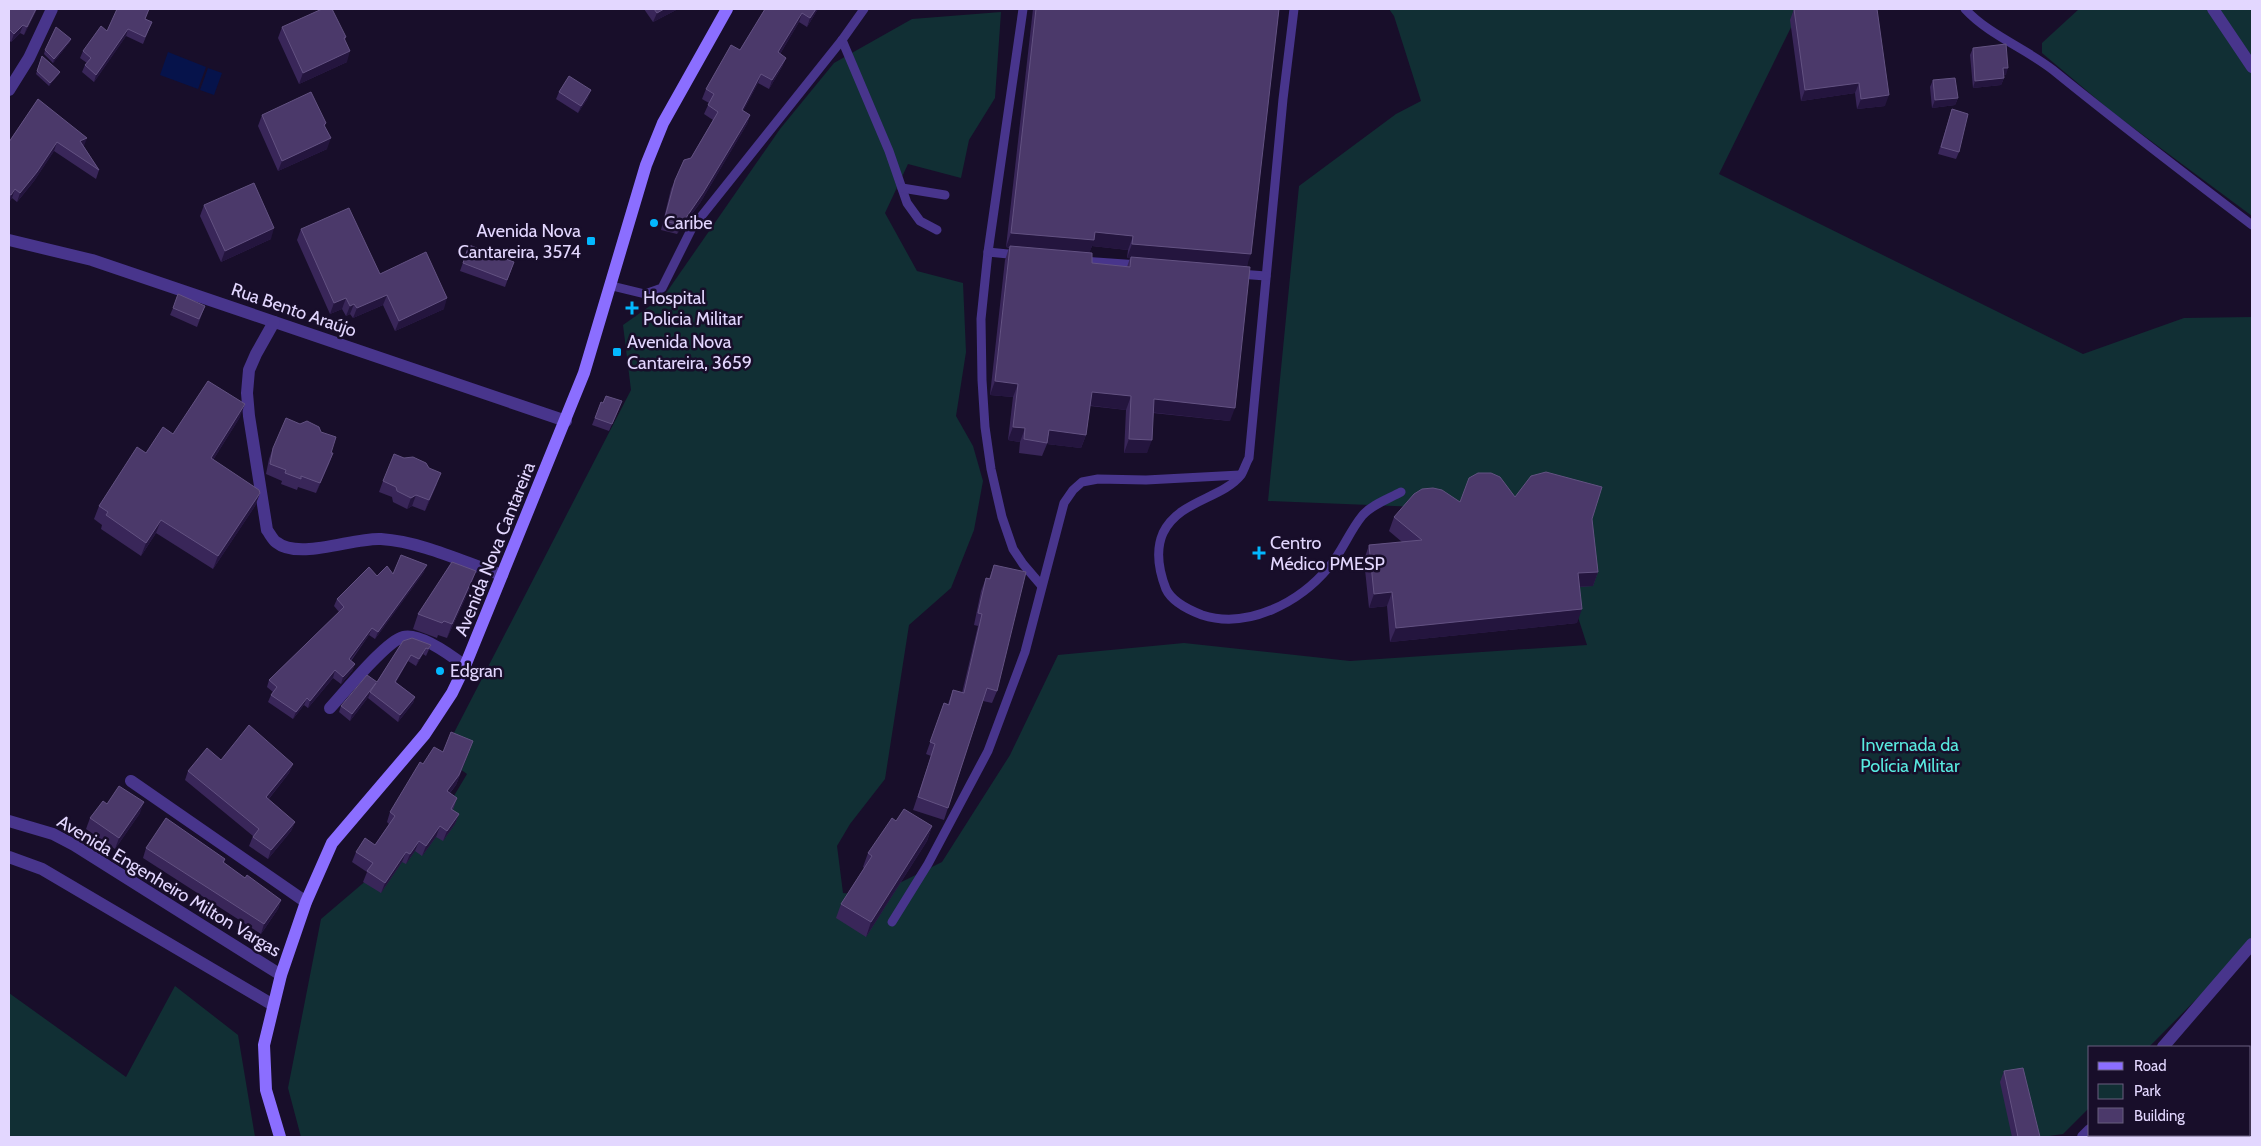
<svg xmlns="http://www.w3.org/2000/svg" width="2261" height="1146" viewBox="0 0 2261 1146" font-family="Cabin,sans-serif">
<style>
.green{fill:#112f34}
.water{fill:#06134b}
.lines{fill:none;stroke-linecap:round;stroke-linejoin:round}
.service{stroke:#48358c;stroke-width:9}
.minor{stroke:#48358c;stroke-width:12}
.secondary{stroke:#8b6eff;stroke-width:12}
.wall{fill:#392659;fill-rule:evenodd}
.shaded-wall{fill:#24153e}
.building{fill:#4b396a;stroke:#635282}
.poi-dot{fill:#03b8ff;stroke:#180e2a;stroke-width:2}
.labels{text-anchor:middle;stroke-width:5;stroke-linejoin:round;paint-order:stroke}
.poi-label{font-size:18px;fill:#e3d7ff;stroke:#180e2a;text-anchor:start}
.street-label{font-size:18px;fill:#e3d7ff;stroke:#180e2a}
.park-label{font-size:18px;fill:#58e9df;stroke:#180e2a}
</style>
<rect width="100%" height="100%" fill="#180e2a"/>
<g class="green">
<path d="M1389,9h411l-81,165 364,180 101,-36 68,-1v625l-12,13 -91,92h-59v60l-27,27 -21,3h-1741l-13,-49 33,-169 121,-103 25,-42 -25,-18 189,-366 -8,-65 41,-29 116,-167 54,-66 78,-44 89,-7 -6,86 -26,42 -8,38 -53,-14 -23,49 32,58 46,12 3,69 -10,64 17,30 10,35 -9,49 -23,58 -42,37 -24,154 -35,45 -13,22 6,47 28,4 71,-35 68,-107 48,-100 126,-12 166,18 237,-16 -43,-133 -276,-11 31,-315 97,-72 25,-13 -27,-85z"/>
<path d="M2079,9h173v207l-140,-104 -70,-59v-10z"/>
<path d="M175,986l63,49 17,102h-246v-144l117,84z"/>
</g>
<g class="water">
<path d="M168,52l38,15 -8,22 -38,-14z"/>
<path d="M208,68l14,5 -8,22 -14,-5z"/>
</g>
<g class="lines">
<g class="service">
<path d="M1023,9l-35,243 -7,67 1,61 3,47 6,42 11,48 11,32 10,15 18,21"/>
<path d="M1294,9l-11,90 -34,359c-3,5 -5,12 -8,17 -19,24 -62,25 -78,58 -8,18 -4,38 3,56 6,13 23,21 36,26 46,15 98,-13 127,-48 13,-15 20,-35 33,-51 9,-11 26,-17 39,-24"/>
<path d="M1965,9c24,26 60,39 88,61 65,53 132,104 199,155"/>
<path d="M842,40l47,111 18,52 13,18 17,9"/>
<path d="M902,188l43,7"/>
<path d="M988,252l31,3"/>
<path d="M1082,261l57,4"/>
<path d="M1239,274l27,2"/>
<path d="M612,286l33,8 17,-6 30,-60 150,-188 22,-31"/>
<path d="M892,922l36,-58 60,-113 37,-99 39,-149 9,-13 9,-8 16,-3 48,1 94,-5"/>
</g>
<g class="minor">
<path d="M2213,9l39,58"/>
<path d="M9,90l20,-32 23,-49"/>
<path d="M9,240l83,20 474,161"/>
<path d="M274,322l-18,32 -7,16 -2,23 2,23 18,114c3,4 6,10 9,12 23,19 78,-5 105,-3 42,3 82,23 121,36"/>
<path d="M330,708c14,-15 56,-67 73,-71 17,-5 49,19 62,29"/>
<path d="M131,781l175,121"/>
<path d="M9,821l44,13 21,11 207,130"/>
<path d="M9,857l33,12 231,136"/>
<path d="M2163,1047l89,-103"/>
<path d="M2083,1137l7,-7"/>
</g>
<path class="secondary" d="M280,1137l-14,-47 -2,-45 17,-70 25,-73 26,-59 93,-109 27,-41 13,-27 119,-293 62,-208 17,-42 64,-114"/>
</g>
<g class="wall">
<path d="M9,9h28l-13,26 -4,-2 -9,9 -2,-2z"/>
<path d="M644,9h34l-25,13z"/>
<path d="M765,9h53l-11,18 -8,-5 -19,32 6,4 -4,9 -13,22 -11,-6 -15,28 7,4 -3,9 -47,79 -23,31 -16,-4 10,-41 4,-9 16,-22 22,-38 -9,-6 5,-11 -7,-4 4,-10 34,-39z"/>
<path d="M1033,9h246l-32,258 -17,154 -77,-8 -6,40h-23l2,-43 -36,-4 -4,29 -5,13 -34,-4 -5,12 -23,-3 1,-11 -12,-2 5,-43 -23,-2 15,-135 4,-12 -3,-1zM1092,246l36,4 -1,8h3l-3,9 -35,-4 -3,-10z"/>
<path d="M1794,9l91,97 -28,3 -2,-16 -54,8 -11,-81z"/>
<path d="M145,19l7,3 -9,22 -17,-8 -32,46 -12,-10 3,-7 2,-2 -7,-5 3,-7 24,-20z"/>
<path d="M282,27l64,10 -1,3 2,22 -48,22 -21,-46z"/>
<path d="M71,39l-2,4 -16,20 -9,-9 1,-4z"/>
<path d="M1973,48l33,27h-3l1,3 -3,7 -28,3 -3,-33z"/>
<path d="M42,56l18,16 -2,3 -9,11 -13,-12z"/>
<path d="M1933,80l25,18 -3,7 -23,3 -2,-21z"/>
<path d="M559,92l29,6 -10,15 -22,-14z"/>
<path d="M38,99l46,47v1l15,23 -3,9 -42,-28 -20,30 -17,21 -5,-4 -3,4v-60z"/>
<path d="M1952,109l7,43 -3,7 -18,-5z"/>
<path d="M262,115l64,8 -1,3 2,23 -49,22 -20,-45z"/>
<path d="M204,205l67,34 -50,23 -21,-46z"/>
<path d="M301,229l79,45 64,35 -49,22 -12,-26 -30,13 -3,-4 -4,2 -4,-7 -12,5 -33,-74z"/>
<path d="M469,245l45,17 -9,25 -45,-16z"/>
<path d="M205,306l-8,21 -27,-12 3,-7z"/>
<path d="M601,402l18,7 -10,22 -17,-6z"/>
<path d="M240,417l-27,43 47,33 -5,13 -42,63 -57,-36 -15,23 -40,-27 1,-4 -8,-6 5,-13 74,-72z"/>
<path d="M273,448l60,5 -4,11 -13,29 -18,-6 -1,3 -16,-6 1,-3 -16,-7 3,-15z"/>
<path d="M383,481l54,3 -12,27 -13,-5 -5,3 -14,-7 -1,-5 -13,-5z"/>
<path d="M1515,497l77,22 6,53 -5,14 -13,1 -3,36 -187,19 -3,-36 -18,2 -5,-48 5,-15 33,-3 -13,-11 5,-14 66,-15z"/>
<path d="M994,565l3,126 -5,12 -9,-2 -39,119 -31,-10 18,-54 -5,-2 18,-51 4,1 5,-14 9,3 16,-67 -4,-1 7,-34 5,-13 3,1z"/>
<path d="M424,572l-49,67 -6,-4 -18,26 4,3 -3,7 -11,13 -8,-6 -25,30 -4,-3 -11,14 -25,-17 3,-7 2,-3 -6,-5 2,-7 70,-68 -5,-6 3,-7 40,-23z"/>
<path d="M471,586l-24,52 -9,-3 -1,3 -24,-9 5,-15z"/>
<path d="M403,641l28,4 -5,11 -3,-2 -7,12 -8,-5 -12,21 19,15 -2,6 -15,19 -30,-24 1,-2 -19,25 -11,-9 2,-6 36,-24z"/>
<path d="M473,741l-17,44 -6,8 7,5 -4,12 6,4 -4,10 -12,17 -7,-4 -14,19 -7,-5 -9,13 -4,-2 -21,31 -18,-11 4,-10 -15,-10 4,-10 19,-7 14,-21 -2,-2 3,-10 33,-48 20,-12z"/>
<path d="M221,760l72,4 -4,9 -21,27 27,22 -4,9 -23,28 -19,-13 4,-10 -68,-56 3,-9z"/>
<path d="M107,804l33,9 -25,36 -29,-20 4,-11z"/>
<path d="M896,821l36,5 -5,15 -61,96 -30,-19 5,-14 23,-36 -1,-1 5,-14z"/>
<path d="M146,848l79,11 -1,4 21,15 36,22 -3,9 -17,25 -118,-76z"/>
<path d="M2004,1071l36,66h-28l-12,-55z"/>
</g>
<g class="shaded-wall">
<path d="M36,9h1l-13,26 3,-8z"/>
<path d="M664,9h14l-25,13 4,-9z"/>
<path d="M816,9h2l-11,18 3,-9z"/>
<path d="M802,13l-3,9 -24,40 3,-10z"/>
<path d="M23,25l-3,8 -9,9 3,-8z"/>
<path d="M128,29l-2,7 -32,46 2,-7z"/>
<path d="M71,39l-2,4 -16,20 1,-4z"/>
<path d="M350,51l-3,11 -48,22 4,-11z"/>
<path d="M786,58l-4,9 -13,22 3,-9z"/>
<path d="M2003,68h5l-2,7h-6z"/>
<path d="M60,72l-2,3 -9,11 1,-3z"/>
<path d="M761,74l-3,9 -19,36 3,-9z"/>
<path d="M2004,78l-3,7 -28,3 2,-7z"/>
<path d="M1859,83l-4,10 -54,8 4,-11z"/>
<path d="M591,90l-3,8 -10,15 3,-7z"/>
<path d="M1889,95l-4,11 -28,3 4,-10z"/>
<path d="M1958,98l-3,7 -23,3 3,-8z"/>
<path d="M750,115l-3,9 -47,79 -23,31 4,-9z"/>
<path d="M87,138l-3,8 -7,4 3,-9z"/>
<path d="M331,138l-4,11 -49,22 4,-10z"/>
<path d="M57,142l-3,9 -20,30 -17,21 3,-9z"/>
<path d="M15,189l-3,9 -3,4 2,-7z"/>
<path d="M274,228l-3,11 -50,23 4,-11z"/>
<path d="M1095,232l38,4 -5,14 -36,-4 -3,8 -83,-7 5,-14z"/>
<path d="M1132,244l119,10 -5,14 -119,-10z"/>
<path d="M387,295l-4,10 -30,13 4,-10z"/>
<path d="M346,298l-4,11 -12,5 4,-11z"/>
<path d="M447,298l-3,11 -49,22 4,-10z"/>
<path d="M354,304l-4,10 -4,2 4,-10z"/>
<path d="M995,381l23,3 -5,13 -23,-2z"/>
<path d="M1092,392l39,4 -5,14 -39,-5z"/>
<path d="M1154,399l81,9 -5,13 -81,-9z"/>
<path d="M245,404l-5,13 -34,54 5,-13z"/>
<path d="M1013,427l12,1 -5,14 -12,-2z"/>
<path d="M1049,430l37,5 -5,13 -34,-4z"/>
<path d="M1129,439l23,1 -5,13h-23z"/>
<path d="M333,453l-4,11 -13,29 4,-10z"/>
<path d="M441,473l-4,11 -12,27 4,-11z"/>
<path d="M260,493l-5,13 -42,63 5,-13z"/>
<path d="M416,495l-4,11 -5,3 4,-11z"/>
<path d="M161,520l-5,13 -15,23 5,-13z"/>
<path d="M427,565l-3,7 -49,67 3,-7z"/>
<path d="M476,571l-5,15 -24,52 5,-14z"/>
<path d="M1598,572l-5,14 -20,1 5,-14z"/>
<path d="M1392,592l-5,14 -18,2 5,-14z"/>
<path d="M1582,609l-5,14 -187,19 6,-14z"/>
<path d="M372,628l-3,7 -23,31 3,-7z"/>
<path d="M426,648l-3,6 -7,12 3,-7z"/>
<path d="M411,655l-3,6 -15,27 2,-6z"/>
<path d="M355,664l-3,7 -11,13 2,-7z"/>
<path d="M335,670l-2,8 -25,30 2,-7z"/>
<path d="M376,683l-6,9 -1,4 -19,25 2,-7z"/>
<path d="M415,697l-2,6 -15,19 2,-7z"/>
<path d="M307,698l-3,7 -11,14 3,-7z"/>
<path d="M473,741l-17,44 -13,16 4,-10z"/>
<path d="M293,764l-4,9 -27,34 4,-10z"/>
<path d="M144,802l-4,11 -25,36 4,-11z"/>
<path d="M459,814l-4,10 -12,17 4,-10z"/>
<path d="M295,822l-4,9 -23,28 3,-9z"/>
<path d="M440,826l-4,11 -14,19 4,-10z"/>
<path d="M932,826l-5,15 -61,96 5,-15z"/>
<path d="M419,841l-4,10 -9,13 4,-10z"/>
<path d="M406,852l-4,10 -21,31 4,-10z"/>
<path d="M281,900l-3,9 -17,25 3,-10z"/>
</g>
<g class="building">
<path d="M9,9h27l-9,18 -4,-2 -9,9 -5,-5z"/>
<path d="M117,9h32l-4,10 7,3 -7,15 -17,-8 -32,46 -11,-10 6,-7 -8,-7 18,-25 6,5z"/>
<path d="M322,9h10l14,28 -2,1 6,13 -47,22 -21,-46z"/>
<path d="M654,9h10l-7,4z"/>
<path d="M765,9h51l-6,9 -8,-5 -24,39 8,6 -14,22 -11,-6 -19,36 8,5 -47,78 -22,32 -17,-4 11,-41 9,-20 7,-2 27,-46 -10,-7 6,-11 -8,-5 25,-44 9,5z"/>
<path d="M1036,9h243l-28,245 -119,-10 1,-8 -29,-3 -9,-1 -1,8 -83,-7z"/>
<path d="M1794,9h83l12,86 -28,4 -2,-16 -54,7z"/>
<path d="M56,27l15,12 -17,20 -9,-9z"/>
<path d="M2006,44l2,24h-5l1,10 -29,3 -2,-33z"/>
<path d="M42,56l18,16 -10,11 -13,-12z"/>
<path d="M569,76l22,14 -10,16 -22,-14z"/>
<path d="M1955,78l3,20 -23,2 -2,-20z"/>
<path d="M311,92l15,31 -2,2 7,13 -49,23 -20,-46z"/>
<path d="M38,99l49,39 -7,3 19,29 -42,-28 -20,30 -17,21 -5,-4 -4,6 -2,-1v-52z"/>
<path d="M1952,109l16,5 -9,38 -18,-5z"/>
<path d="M254,183l20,45 -49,23 -21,-46z"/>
<path d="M349,208l31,66 46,-22 21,46 -48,23 -12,-26 -30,13 -3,-4 -4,2 -4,-8 -12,5 -33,-74z"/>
<path d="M469,245l45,17 -7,18 -44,-17z"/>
<path d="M1010,246l82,7v10l38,4 1,-10 119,10 -15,141 -81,-9 -2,41 -23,-1 2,-43 -39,-4 -6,43 -37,-5 -2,13 -23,-4 1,-11 -12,-1 5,-43 -23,-3z"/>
<path d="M178,294l27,12 -6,13 -26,-11z"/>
<path d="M208,381l37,23 -34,54 48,32 1,3 -42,63 -57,-36 -15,23 -40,-28 2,-3 -9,-6 38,-59 9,6 17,-26 10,7z"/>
<path d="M606,396l16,5 -10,23 -17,-6 6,-16 2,1z"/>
<path d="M286,418l14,6 7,-3 12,6 2,5 15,5 -5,16h2l-13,30 -19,-7v3l-16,-6 1,-3 -16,-6 3,-16z"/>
<path d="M394,454l10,4 9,-1 13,6 3,5 12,5 -12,27 -13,-5 -5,3 -14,-7 -1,-4 -13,-6z"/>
<path d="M1546,472l56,15 -10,32 6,53 -20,1 4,36 -186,19 -4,-36 -18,2 -5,-49 53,-5 -28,-23 20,-23 8,-5 11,-1 9,2 18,12 9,-24 9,-5h13l9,4 15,20 16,-21z"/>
<path d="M401,555l26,10 -49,67 -6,-4 -23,31 6,5 -12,13 -8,-7 -25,31 -3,-3 -11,14 -25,-17 6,-8 -8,-7 75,-73 -7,-8 32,-32 8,9 10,-10 6,8z"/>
<path d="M452,562l24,9 -24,53 -8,-3 -2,2 -24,-9z"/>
<path d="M994,565l32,7 -29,119 -10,-3 -39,120 -30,-11 17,-53 -5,-2 14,-39 5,2 4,-15 11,3 18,-79 -4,-1 8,-35 4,1z"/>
<path d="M412,638l19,7 -3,4 -2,-1 -7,11 -8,-4 -16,27 20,15 -15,18 -30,-23 6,-9 -24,31 -11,-8 26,-31 10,7 26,-41z"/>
<path d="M249,725l44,39 -27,33 29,25 -24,28 -18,-13 6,-8 -71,-58 19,-23 14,12z"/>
<path d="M451,732l22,9 -14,34 -12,16 10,7 -6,11 8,5 -12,17 -7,-5 -14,20 -7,-5 -9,13 -4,-2 -21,31 -18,-12 6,-8 -17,-11 9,-14 10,7 20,-29 -5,-4 30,-50 3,2 11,-17 9,5z"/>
<path d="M119,786l25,16 -25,36 -29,-20 13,-17 4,3z"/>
<path d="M904,809l28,17 -61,96 -30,-18 31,-48 -4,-3 24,-35 4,3z"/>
<path d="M166,818l59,41 -2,3 22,16 2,-3 34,25 -17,24 -118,-76z"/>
<path d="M2023,1068l17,69h-22l-14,-66z"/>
</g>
<g class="poi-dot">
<circle cx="654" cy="223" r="5"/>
<rect x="586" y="236" width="10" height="10" rx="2.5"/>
<path d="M629.5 300.5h5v5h5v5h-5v5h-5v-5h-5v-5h5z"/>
<rect x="612" y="347" width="10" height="10" rx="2.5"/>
<path d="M1256.5 545.5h5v5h5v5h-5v5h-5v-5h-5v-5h5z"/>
<circle cx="440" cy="671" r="5"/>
</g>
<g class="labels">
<g class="poi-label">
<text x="664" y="229">Caribe</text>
<text x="581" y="237" text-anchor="end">Avenida Nova<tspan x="581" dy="21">Cantareira, 3574</tspan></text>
<text x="643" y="304">Hospital<tspan x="643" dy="21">Policia Militar</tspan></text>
<text x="627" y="348">Avenida Nova<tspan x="627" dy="21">Cantareira, 3659</tspan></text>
<text x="1270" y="549">Centro<tspan x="1270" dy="21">Médico PMESP</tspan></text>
<text x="450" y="677">Edgran</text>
</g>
<g class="street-label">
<text transform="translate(294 310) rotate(19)" y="6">Rua Bento Araújo</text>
<text transform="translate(495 549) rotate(-68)" y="6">Avenida Nova Cantareira</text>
<text transform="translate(169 886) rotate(31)" y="6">Avenida Engenheiro Milton Vargas</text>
</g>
<g class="park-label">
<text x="1910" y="751">Invernada da<tspan x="1910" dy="21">Polícia Militar</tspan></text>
</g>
</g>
<rect width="2261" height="1146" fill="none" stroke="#e3d7ff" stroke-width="20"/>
<rect x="2088" y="1046" width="162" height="90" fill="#180e2a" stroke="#695e7f"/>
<rect x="2098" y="1062" width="25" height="8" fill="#8b6eff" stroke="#695e7f"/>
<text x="2134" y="1071" font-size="15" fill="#e3d7ff">Road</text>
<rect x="2098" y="1084" width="25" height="15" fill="#112f34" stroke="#695e7f"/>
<text x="2134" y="1096" font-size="15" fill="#e3d7ff">Park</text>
<rect x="2098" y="1108" width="25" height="15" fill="#4b396a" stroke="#695e7f"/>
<text x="2134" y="1121" font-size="15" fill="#e3d7ff">Building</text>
</svg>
